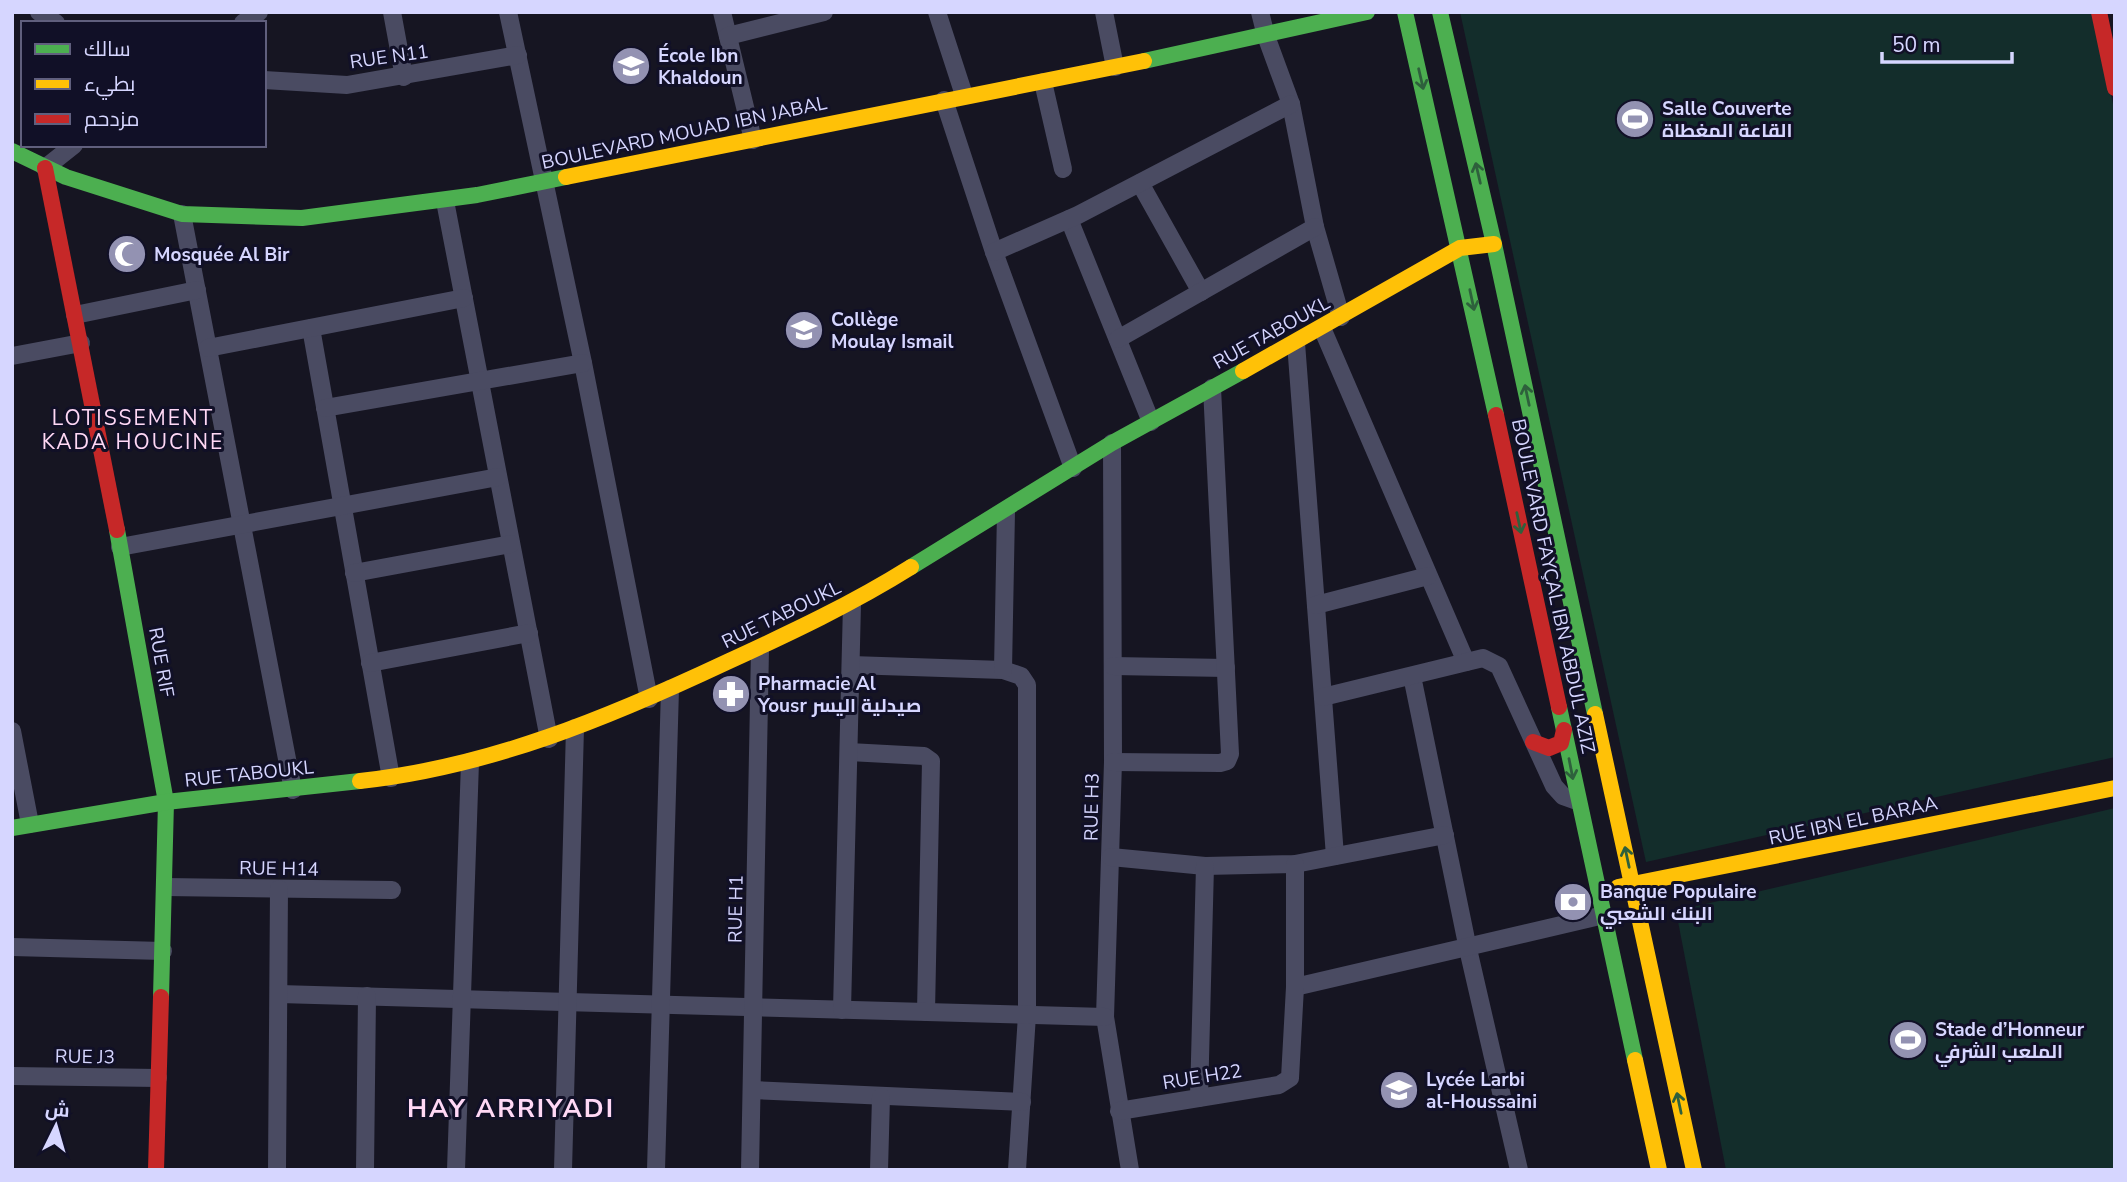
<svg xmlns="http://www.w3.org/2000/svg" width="2127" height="1182" viewBox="0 0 2127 1182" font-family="'Nunito Sans',Cairo,sans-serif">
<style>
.green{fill:#132d2b}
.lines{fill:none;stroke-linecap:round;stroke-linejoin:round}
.street{stroke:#4a4b62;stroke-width:18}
.fast{stroke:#4caf50;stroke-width:16}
.slow{stroke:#ffc107;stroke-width:16}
.jam{stroke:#c62828;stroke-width:16}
.oneway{stroke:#2e603c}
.labels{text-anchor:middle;stroke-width:6;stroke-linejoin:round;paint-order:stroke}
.poi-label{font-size:19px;font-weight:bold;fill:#d6d6ff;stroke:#111027;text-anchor:start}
.street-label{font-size:19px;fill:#d6d6ff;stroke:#111027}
.neighbourhood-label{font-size:21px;letter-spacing:2px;fill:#ffd8f5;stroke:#111027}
.district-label{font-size:26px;font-weight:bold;letter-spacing:2px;fill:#ffd8f5;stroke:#111027}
</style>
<rect width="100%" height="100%" fill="#161522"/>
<g class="green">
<path d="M1460,12h633l22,101v644l-469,105z"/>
<path d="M2115,808v362h-389l-50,-259z"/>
</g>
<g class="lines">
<g class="street">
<path d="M39,12l17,11"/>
<path d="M392,12l12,65"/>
<path d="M508,12l75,351 66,336"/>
<path d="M722,12l31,128"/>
<path d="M937,12l27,83"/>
<path d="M1104,12l11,55"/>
<path d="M1260,12l6,24 25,68 24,123 26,90"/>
<path d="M243,23l16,-11"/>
<path d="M728,36l96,-24"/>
<path d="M264,80l83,5 171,-30"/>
<path d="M1043,82l20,87"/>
<path d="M944,100l50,152 79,216"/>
<path d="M45,168l29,-23"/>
<path d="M1140,183l61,109"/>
<path d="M445,201l104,538"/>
<path d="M182,214l111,576"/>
<path d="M1069,219l82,203"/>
<path d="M994,252l84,-37 213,-111"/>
<path d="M75,315l122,-25"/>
<path d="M311,328l80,450"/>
<path d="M1322,328l144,334"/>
<path d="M1118,339l197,-112"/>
<path d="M1296,343l39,513"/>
<path d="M208,348l256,-50"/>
<path d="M12,356l69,-13"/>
<path d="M325,408l258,-45"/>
<path d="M1112,443l1,319 -8,255 25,153"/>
<path d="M120,547l378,-70"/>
<path d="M354,573l157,-29"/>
<path d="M1316,605l112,-29"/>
<path d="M370,663l159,-30"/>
<path d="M851,665l152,5 18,6 6,9v330l-10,155"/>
<path d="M1113,666l113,2"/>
<path d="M1003,670l3,-159"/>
<path d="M1412,676l56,273 51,221"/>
<path d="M1323,697l160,-39 16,8 55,120 9,10 14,5"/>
<path d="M12,731l18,93"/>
<path d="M849,752l75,4 7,5 -5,251"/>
<path d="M1113,762l107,1 7,-2 3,-7 -18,-366"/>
<path d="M1111,857l94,9 90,-2 150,-29"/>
<path d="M165,887l227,3"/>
<path d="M12,947l151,4"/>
<path d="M1295,987l309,-72"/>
<path d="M279,994l826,23"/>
<path d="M842,1010l10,-406"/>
<path d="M12,1076l146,2"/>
<path d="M753,1090l269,12"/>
<path d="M1199,1098l6,-232"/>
<path d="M1119,1111l160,-26 11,-7 5,-91v-123"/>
<path d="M277,1170l2,-281"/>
<path d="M365,1170l2,-174"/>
<path d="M456,1170l14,-408"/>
<path d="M563,1170l12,-442"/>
<path d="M656,1170l14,-481"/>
<path d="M750,1170l10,-521"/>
<path d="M879,1170l2,-73"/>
</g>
<g class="fast">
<path d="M1405,12l91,403"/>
<path d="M1440,12l54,232 101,470"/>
<path d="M1144,61l223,-49"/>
<path d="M12,151l54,26 116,37 120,4 175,-23 89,-18"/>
<path d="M117,530l49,272 -5,195"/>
<path d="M911,567l201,-124 131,-72"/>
<path d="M1559,707l76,353"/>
<path d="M12,828l154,-26 194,-21"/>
</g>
<g class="slow">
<path d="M566,177l578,-116"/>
<path d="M1243,371l217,-123 34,-4"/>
<path d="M1595,714l99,456"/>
<path d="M360,781c130,-14 250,-64 367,-119 63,-29 125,-58 184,-95"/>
<path d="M1618,887l497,-99"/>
<path d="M1635,1060l24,110"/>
</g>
<g class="jam">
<path d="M2099,12l16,76"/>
<path d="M45,168l72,362"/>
<path d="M1496,415l63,292"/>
<path d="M1533,742l16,6 12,-5 3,-13"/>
<path d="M156,1170l5,-173"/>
</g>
</g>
<defs><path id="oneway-shaft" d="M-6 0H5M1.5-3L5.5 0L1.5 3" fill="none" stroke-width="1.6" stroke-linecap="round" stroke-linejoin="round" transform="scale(1.75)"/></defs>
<g class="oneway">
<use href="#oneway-shaft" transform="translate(1421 79) rotate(77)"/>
<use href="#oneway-shaft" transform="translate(1478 173) rotate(-103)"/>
<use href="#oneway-shaft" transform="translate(1472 300) rotate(78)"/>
<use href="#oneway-shaft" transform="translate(1527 395) rotate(-102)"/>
<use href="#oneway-shaft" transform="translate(1519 523) rotate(78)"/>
<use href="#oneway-shaft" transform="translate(1571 769) rotate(79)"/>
<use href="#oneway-shaft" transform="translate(1627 857) rotate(-102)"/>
<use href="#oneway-shaft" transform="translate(1679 1103) rotate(-102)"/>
</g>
<defs>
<g id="school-disc" transform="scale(2.0125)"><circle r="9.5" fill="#9392b2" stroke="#111027"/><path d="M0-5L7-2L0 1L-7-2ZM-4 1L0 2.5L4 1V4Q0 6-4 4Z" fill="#fff"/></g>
<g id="stadium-disc" transform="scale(2.0125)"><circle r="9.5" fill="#9392b2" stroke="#111027"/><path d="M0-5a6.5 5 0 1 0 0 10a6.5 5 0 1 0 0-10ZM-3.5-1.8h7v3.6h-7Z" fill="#fff"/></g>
<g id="mosque-disc" transform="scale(2.0125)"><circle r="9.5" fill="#9392b2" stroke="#111027"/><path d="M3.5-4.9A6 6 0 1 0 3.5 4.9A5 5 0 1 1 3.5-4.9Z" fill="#fff"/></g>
<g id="pharmacy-disc" transform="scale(2.0125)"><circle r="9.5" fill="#9392b2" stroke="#111027"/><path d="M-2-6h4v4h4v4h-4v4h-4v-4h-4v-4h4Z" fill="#fff"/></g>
<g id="bank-disc" transform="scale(2.0125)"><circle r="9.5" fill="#9392b2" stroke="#111027"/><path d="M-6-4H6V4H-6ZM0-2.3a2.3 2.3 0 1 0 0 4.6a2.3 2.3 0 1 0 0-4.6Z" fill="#fff"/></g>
</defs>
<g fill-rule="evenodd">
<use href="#school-disc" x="631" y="66"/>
<use href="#stadium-disc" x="1635" y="119"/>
<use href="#mosque-disc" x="127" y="254"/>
<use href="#school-disc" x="804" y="330"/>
<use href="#pharmacy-disc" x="731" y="694"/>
<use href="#bank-disc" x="1573" y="902"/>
<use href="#stadium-disc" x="1908" y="1040"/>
<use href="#school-disc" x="1399" y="1090"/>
</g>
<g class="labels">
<g class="poi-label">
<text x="658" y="62">École Ibn<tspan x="658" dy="22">Khaldoun</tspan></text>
<text x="1662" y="115">Salle Couverte<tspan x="1662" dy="22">القاعة المغطاة</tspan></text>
<text x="154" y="261">Mosquée Al Bir</text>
<text x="831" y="326">Collège<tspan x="831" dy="22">Moulay Ismail</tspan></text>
<text x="758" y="690">Pharmacie Al<tspan x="758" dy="22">Yousr صيدلية اليسر</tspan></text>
<text x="1600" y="898">Banque Populaire<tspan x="1600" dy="22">البنك الشعبي</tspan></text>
<text x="1935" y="1036">Stade d’Honneur<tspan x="1935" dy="22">الملعب الشرفي</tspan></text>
<text x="1426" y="1086">Lycée Larbi<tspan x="1426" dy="22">al-Houssaini</tspan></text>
</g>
<g class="street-label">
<text transform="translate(389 56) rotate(-8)" y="7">RUE N11</text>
<text transform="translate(684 132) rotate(-12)" y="7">BOULEVARD MOUAD IBN JABAL</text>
<text transform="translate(1271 332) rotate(-29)" y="7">RUE TABOUKL</text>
<text transform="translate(1554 586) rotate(78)" y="7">BOULEVARD FAYÇAL IBN ABDUL AZIZ</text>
<text transform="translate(781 614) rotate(-26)" y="7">RUE TABOUKL</text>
<text transform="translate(162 662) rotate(80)" y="7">RUE RIF</text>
<text transform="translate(249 773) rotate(-6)" y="7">RUE TABOUKL</text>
<text transform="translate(1091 807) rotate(-89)" y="7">RUE H3</text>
<text transform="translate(1853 820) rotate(-12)" y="7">RUE IBN EL BARAA</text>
<text transform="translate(279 868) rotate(1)" y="7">RUE H14</text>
<text transform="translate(735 909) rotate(-89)" y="7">RUE H1</text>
<text transform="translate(85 1056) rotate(1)" y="7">RUE J3</text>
<text transform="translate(1202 1076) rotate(-9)" y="7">RUE H22</text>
</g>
<g class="neighbourhood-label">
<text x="133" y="425">LOTISSEMENT<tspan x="133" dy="24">KADA HOUCINE</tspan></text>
</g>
<g class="district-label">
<text x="511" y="1117">HAY ARRIYADI</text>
</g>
</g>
<rect width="2127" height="1182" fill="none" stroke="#d6d6ff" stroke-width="28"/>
<rect x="21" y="21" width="245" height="126" fill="#111027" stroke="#605f7d" stroke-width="2"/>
<rect x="35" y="44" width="35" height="10" fill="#4caf50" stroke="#605f7d" stroke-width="2"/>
<text x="84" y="56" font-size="21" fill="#d6d6ff">سالك</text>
<rect x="35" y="79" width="35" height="10" fill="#ffc107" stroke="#605f7d" stroke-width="2"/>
<text x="84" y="91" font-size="21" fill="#d6d6ff">بطيء</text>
<rect x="35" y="114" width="35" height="10" fill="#c62828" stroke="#605f7d" stroke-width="2"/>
<text x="84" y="126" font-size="21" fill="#d6d6ff">مزدحم</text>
<g transform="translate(56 1126) rotate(5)" stroke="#111027" stroke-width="5" paint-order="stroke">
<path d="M0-5L12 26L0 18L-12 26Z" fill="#d6d6ff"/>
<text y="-10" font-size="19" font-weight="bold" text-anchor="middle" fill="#d6d6ff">ش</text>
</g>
<path d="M1882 52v10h130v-10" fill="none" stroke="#d6d6ff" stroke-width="3.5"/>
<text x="1892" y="52" font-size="21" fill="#d6d6ff" stroke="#111027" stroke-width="5" paint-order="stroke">50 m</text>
</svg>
